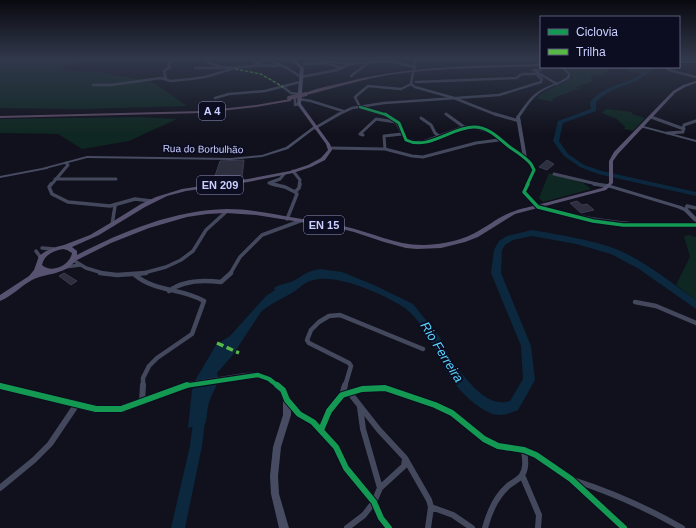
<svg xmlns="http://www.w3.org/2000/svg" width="696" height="528" font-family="Helvetica,sans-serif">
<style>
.green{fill:#0f2722}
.water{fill:#0b283e}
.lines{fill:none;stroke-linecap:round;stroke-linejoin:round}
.river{fill:#0b283e;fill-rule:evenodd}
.building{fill:#2d2e3e;stroke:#3a3b50}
.street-far4{stroke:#44485d;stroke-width:2.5}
.street-far3{stroke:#44485d;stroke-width:3}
.street-far2{stroke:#44485d;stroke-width:3.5}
.street-far1{stroke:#44485d;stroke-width:4.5}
.street{stroke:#44485d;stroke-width:6}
.secondary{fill:#474c63;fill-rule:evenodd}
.primary{fill:#575270;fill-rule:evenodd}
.highway{fill:#5b4a63;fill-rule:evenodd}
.highway-bridge{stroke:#5b4a63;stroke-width:4}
.quiet-far1{stroke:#58b947;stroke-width:1.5;stroke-dasharray:3.5 1.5;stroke-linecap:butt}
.quiet{stroke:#58b947;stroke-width:3.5;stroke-dasharray:7 3.5;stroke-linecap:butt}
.cycleway-far4-casing{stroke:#0c0d20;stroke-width:4}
.cycleway-far3-casing{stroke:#0c0d20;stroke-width:5}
.cycleway-far2-casing{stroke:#0c0d20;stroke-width:6}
.cycleway-far1-casing{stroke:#0c0d20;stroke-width:7}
.cycleway-casing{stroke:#0c0d20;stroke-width:8}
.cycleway-far4{stroke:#139951;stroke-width:2.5}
.cycleway-far3{stroke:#139951;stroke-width:3}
.cycleway-far2{stroke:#139951;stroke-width:3.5}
.cycleway-far1{stroke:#139951;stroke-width:4.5}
.cycleway{stroke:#139951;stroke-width:6}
.labels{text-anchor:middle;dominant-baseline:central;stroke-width:4;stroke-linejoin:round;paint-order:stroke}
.far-street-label{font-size:10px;fill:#cacfff;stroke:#0c0d20}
.shield{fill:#0c0d20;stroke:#9195bc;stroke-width:1}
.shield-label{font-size:11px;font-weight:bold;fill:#cacfff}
.water-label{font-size:13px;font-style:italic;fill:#58d5ff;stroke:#0c0d20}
</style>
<rect width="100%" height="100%" fill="#10111c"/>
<path class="green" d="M0,59H89L57,70L104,73L152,82L187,106L80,109L0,108Z
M564,67H646L642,74L619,68H611L608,72H602L606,74L604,76L595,74L590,77L593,81L573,88L582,89L574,90L552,99L553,102L536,98L544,92L572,78L571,74Z
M606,109L632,112V114L645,118L633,131L624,129L625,127L617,119L602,113Z
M140,117L177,119L129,141L82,149L58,134L0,133V119Z
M549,173L583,183L591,189L543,202L539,198Z
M689,235L696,237V300L676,285L690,257L684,236Z"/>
<path class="water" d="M320,269L342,272L374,285L413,304L439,336L459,375L452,377L420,324C416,318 411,313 405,308C386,295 342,276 319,279C304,281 303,286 292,293C281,299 270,304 261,312L232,356L217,373C221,382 212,392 210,400C207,407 207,416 206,423L188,428L192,390L196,379L216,345L230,336L266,296L275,290L274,288C280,284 286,284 293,281C305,275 304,272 320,269Z"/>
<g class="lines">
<path class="river" d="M649,67H653C638,87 614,83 596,102V111L563,123L559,141L568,154L584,165L602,171L696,192V196L598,174L580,167L564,156L553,141L558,121L591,109L590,102C608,81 634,86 649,67Z
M532,230C560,235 589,239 616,249C645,261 670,282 696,300V309L639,269L611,254L576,244L532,236L513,240L505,245L502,250L501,273L531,346L535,380L518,410C513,412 506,415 500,415C480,415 452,384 444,367L446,363L450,362C456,364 459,371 463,375C475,389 490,407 510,401L523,379L521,346L491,273L494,250L499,241L507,236Z
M200,408L204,410L206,414L202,446L185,528H171L190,446L194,414L196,410Z"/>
</g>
<path class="building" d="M244,160L242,178L227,179L228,175L215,176L220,161Z
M547,160L554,164L547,170L539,167Z
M577,201L582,205L587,204L594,210L581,213L570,203Z
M64,273L77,281L71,285L59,276Z"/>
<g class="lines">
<path class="street-far4" d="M202,59C225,71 229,68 253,66C261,65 270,66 278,66
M252,59L258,63
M267,59L287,68L301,77L337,70L351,64L358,63L389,61L415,67
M309,59L350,64
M304,64L327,63L341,68
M253,66L267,59
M665,67L669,70L696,77
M195,68H221
M414,69L415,62L425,59
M540,70H533L557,84
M351,76L368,63
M166,79L164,71L170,67L168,64L172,60L181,59
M416,82L516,78L522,74H537
M411,84L415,87L454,98L497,115
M411,84L413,73
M93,85H111L161,78L170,81L191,79L205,77L232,69
M283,87L291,93L299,94
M295,95V105L299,104
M215,98L229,94L265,91L300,82
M299,99L311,101L343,111
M360,107L355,97L368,86L401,89L411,84
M362,108L385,115
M337,115L352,108L384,103L499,95L541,82L542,79L538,76L539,75"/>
<path class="street-far3" d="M383,114C404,123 396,129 408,141L423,142L464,127H474L491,132L525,158
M446,114L464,127
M495,114L519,121
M651,117L684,129
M421,118L431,125L435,133L439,136
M315,128L339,114
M667,133L683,132L684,125L696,121
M363,135L360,134L376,119L396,122
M330,148L385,149L412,156L423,157L476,143L499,140
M385,149L384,136L402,134
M293,171L300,180L299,185
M554,174L601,185
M55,179H116
M51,185L68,165L66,163
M276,185L269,183L280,179L284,174"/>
<path class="street-far2" d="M51,184L49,187L52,194L68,202L110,206L135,199L151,201
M272,184L285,187L295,192
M594,184L609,186
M538,207C590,221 642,228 696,225
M686,210L687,206L696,208
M287,219L297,194L295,192L299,188L300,184
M112,225L115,206
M42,248L54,249
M36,251L41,258
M73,260L86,268L106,274
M65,267L80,265
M140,274L166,267L181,260L193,251L206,230L227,211
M230,274L240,257L262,235L300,221"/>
<path class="street-far1" d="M100,273L117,275L146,273
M135,275C155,292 182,288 204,301L192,334L157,358L149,366L143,378V386
M169,291C183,280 205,280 221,282L231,273
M635,302L656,306L696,323
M345,386L351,366L349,363L309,343L307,340L311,330L319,322L329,316L340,315L423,349"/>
<path class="street" d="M349,392L379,430L405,458L429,500L431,507L428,528
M342,395L345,385
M288,400L299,414L313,422L336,447L346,468L374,502L381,518L389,528
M142,402L143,385
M360,407L363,429L380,488
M321,430L329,411L342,395L362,389L385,388L435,405L452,413L484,439L498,446L524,450L536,455L571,479L624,528
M522,475L539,515L538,528
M573,480C611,492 647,508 682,528
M0,488L34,460L50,444L77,404
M431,507L453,515L472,528
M347,528L364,515L374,502L380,488L404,466L405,459
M485,528C489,513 496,497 507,487C512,482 519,480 522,475C527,468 525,458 524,450"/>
<path class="secondary" d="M560,67H563L570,73V78C561,84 550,86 541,92C532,98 526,108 520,117L527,158L536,169L526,192L540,206V208H536L522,192L532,169L523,158L516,117C523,108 529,97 539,91C548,85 559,83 567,77L568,74Z
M640,125L696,140V142L640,127Z
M314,126L317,127L288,149L262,157L231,160L87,158L49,168L47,169L0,178V176L42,168L87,156L231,158L262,155L286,147Z
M607,185H611L681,206L688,209L696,217V222L694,221L684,211L677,208L607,187Z
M258,372L271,377L286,388L291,400V415L281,447L278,476L279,494L289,528H279L271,494L270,476L273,447L283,415V400L280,392L267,381L258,378L244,379L187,388L121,413H96L0,389V383L96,405H121L187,382L244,373Z"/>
<path class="primary" d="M289,59C295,59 300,64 304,68L301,104L330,144L332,150L325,160L311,167L293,173L248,182L186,191L167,196L145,207L99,235L72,247L77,251V255C123,231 175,210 227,209C250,209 273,214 296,218C312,221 328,223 343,226C371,232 397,246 425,245C444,244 464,240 480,230C491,224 500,216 512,212C521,208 531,207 541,204C561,199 582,193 602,188L609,183V161L614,152L673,91L683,85L696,81V83L685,87L675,93L618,154L613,161V183L606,190L515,214L478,237L465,242L441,248L417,249L406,248L384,242L354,232L338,228L256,215L226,213L207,214L187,217L149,228L111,243L75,261C65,275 46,273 32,280C21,286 12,296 0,301V295L29,276L34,270L39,256L46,251L56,247L64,245L90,235L112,222L141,204L156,197L182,189L248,179L290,171L308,165L321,158L328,150L326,144L297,104L300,68ZM63,249L67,250L72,253C70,265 52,274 42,265C44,255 53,251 63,249Z"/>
<path class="highway" d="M679,61H696V63H679Z
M541,64V66C492,68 443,67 395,74C365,78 336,88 306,95L304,94C314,88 330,86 342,83C407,66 474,66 541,64Z
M290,99H291V101L256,107L202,113L0,118V116L202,111L256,105Z"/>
<path class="highway-bridge" d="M289,98L306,94"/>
<path class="quiet-far1" d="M235,69L261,74L283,87"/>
<path class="quiet" d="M217,343L239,353"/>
<defs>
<path id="cycleway-far4" d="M360,107L387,115"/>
<path id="cycleway-far3" d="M385,114L399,123L406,140C428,151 451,127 474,127C490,127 500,140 511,148C518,153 525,157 531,164L534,170L527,185"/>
<path id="cycleway-far2" d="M528,184L524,192L538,207L593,221L623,225H696"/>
<path id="cycleway-far1" d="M184,386L258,375L269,379L278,386"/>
<path id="cycleway" d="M277,385L283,390L287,400L299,414L313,422L336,447L346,468L374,502L381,518L389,528
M0,386L96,409H121L187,385
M321,430L329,411L342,395L362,389L385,388L435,405L452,413L484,439L498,446L524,450L536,455L571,479L624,528"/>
</defs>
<use href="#cycleway-far4" class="cycleway-far4-casing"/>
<use href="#cycleway-far3" class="cycleway-far3-casing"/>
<use href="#cycleway-far2" class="cycleway-far2-casing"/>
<use href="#cycleway-far1" class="cycleway-far1-casing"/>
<use href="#cycleway" class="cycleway-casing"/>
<use href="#cycleway-far4" class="cycleway-far4"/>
<use href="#cycleway-far3" class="cycleway-far3"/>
<use href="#cycleway-far2" class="cycleway-far2"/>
<use href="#cycleway-far1" class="cycleway-far1"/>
<use href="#cycleway" class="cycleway"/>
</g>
<linearGradient id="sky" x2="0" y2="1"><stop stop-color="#09090f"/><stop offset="0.44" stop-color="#31384b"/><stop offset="1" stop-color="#31384b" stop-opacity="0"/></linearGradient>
<rect width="696" height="133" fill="url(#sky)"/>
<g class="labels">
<g class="far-street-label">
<text transform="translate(203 149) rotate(1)">Rua do Borbulhão</text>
</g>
<g class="shield">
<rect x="199" y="102" width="26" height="18" rx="3"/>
<rect x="197" y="176" width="46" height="18" rx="3"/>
<rect x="304" y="216" width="40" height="18" rx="3"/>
</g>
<g class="shield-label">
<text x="212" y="111">A 4</text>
<text x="220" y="185">EN 209</text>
<text x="324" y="225">EN 15</text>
</g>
<g class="water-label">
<text transform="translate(442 352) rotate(58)">Rio Ferreira</text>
</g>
</g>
<rect x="540" y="16" width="140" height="52" fill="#0c0d20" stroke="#585b79"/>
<rect x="548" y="29" width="20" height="6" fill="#139951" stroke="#585b79"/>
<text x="576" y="36" font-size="12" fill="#cacfff">Ciclovia</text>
<rect x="548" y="49" width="20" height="6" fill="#58b947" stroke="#585b79"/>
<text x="576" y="56" font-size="12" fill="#cacfff">Trilha</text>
</svg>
